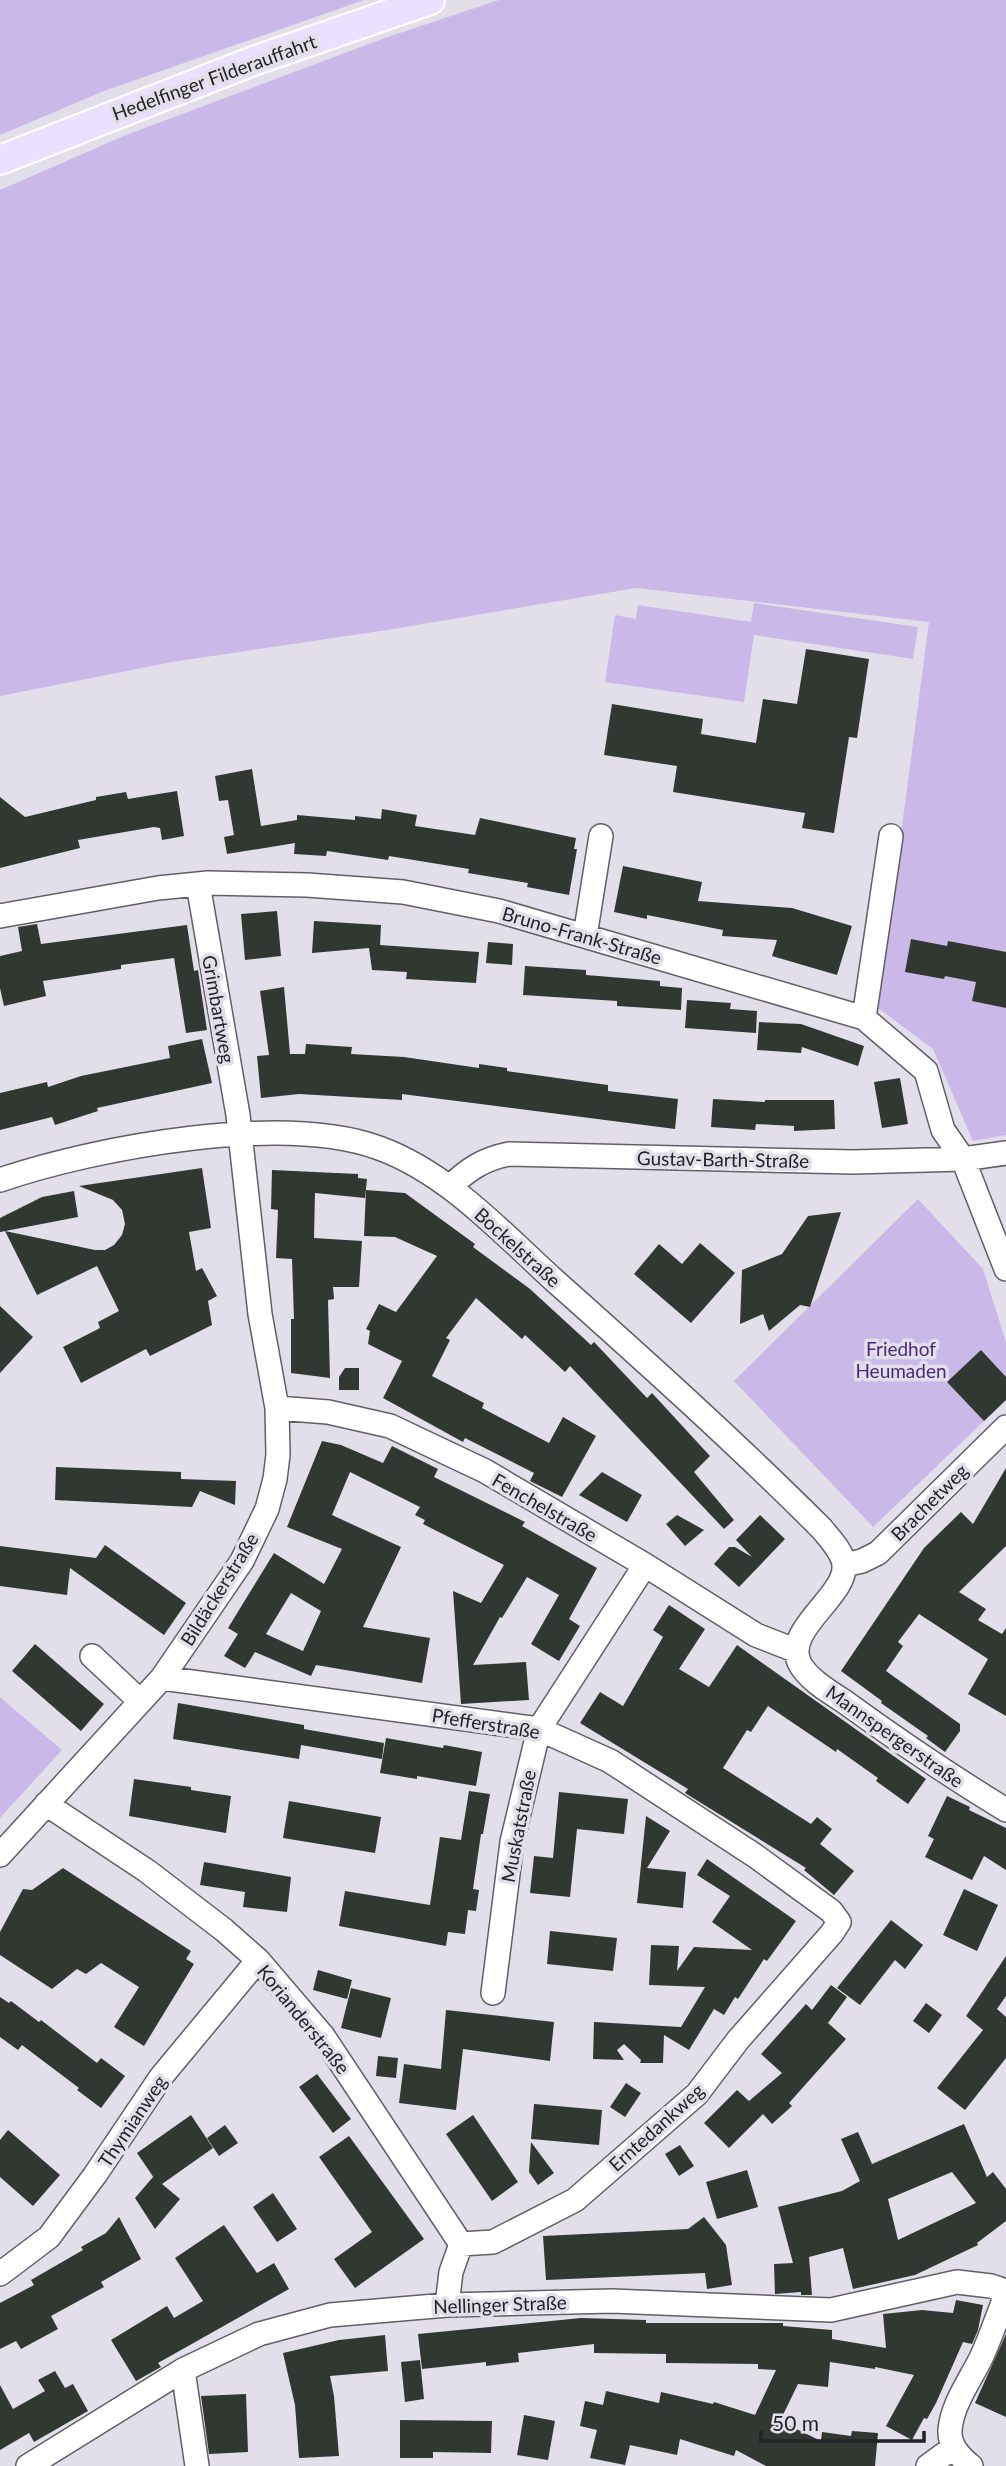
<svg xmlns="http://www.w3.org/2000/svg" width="1006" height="2466" font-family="Lato,sans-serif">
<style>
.green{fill:#cab8e9}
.building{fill:#313831;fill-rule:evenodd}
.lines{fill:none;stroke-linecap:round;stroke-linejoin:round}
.minor-casing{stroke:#615e67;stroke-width:26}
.major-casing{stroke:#fff;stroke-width:32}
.minor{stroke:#fff;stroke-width:23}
.major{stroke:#ebe0fd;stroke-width:28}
.labels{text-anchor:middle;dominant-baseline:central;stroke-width:7;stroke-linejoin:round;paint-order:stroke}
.street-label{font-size:19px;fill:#232226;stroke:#e3dfea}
.park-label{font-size:19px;fill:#4e2878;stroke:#e3dfea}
</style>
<rect width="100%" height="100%" fill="#e3dfea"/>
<path class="green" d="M0,0H364L104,91L0,135Z
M499,0H1006V1135L973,1141L933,1049L878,1008L929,622L636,588L387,630L172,662L0,696V190L126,135L382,39Z
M754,603L918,627L913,659L754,635L744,702L605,682L615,615L636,619L638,605L751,622Z
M918,1199L983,1269L1006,1342V1400L873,1527L734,1381Z
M0,1697L62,1750L0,1818Z"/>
<path class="building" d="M806,649L869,659L857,738L849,737L834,833L802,828L805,813L673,792L677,766L604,755L612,704L703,719L701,734L756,743L763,699L797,704Z
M252,769L261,826L297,820V815L355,820V816L381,819L382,809L417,815L415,826L475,835L480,818L576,838L574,849H577L569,895L527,887L528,883L468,873L469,869L389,856L388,860L327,851L326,856L294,854L295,843L227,854L224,837L234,835L228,800L219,801L215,776Z
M177,791L184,836L162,840L160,828L154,827L78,840L80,848L0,868V797L25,817L96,800V797L126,792L128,799Z
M623,866L702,882L698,901L792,908L852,926L837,975L772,956L777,940L722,936L723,930L647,915V919L614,912Z
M277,911L281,956L245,960L241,914Z
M314,921L381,925L380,945L479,952L476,983L406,979L407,972L372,970L369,948L312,953Z
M37,924L41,944L187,925L194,971L198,970L207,1030L186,1033L174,958L121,965V969L43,981L46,996L4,1006L0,988V956L22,951L18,927Z
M911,939L947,946L948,941L1006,952V1008L972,1001L976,982L945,976L944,979L905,972Z
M488,942L513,944L512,965L486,963Z
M525,966L586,970V975L660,981V986L682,988L681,1010L617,1006V1001L523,995Z
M284,987L290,1054H305L306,1044L352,1047L351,1054L404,1057L479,1068V1064L507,1068V1071L608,1085V1091L678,1099L675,1129L402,1094V1100L299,1094L261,1098L257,1056L269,1055L260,991Z
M687,1000L731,1003L730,1009L757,1011L756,1033L685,1028Z
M759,1022L801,1024L864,1046L858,1066L802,1047L801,1053L757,1050Z
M202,1039L212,1083L97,1108L98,1111L55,1125L52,1117L0,1130V1093L47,1082L48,1087L81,1076L170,1058L168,1046Z
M900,1078L908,1124L882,1128L874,1082Z
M713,1099L765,1102V1100H834L835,1129L794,1131V1126L756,1124L755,1130L711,1127Z
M202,1168L211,1228L189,1232L196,1271L202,1268L217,1296L208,1301L212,1325L150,1356L146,1349L81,1383L63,1347L100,1328L98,1322L119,1311L97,1266L37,1295L5,1231L95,1250H105L114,1245L122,1235L125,1224L122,1210L113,1200L79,1186Z
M272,1170L358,1174V1178L367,1179L365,1198L315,1193L314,1238L362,1241L359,1287H333L334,1299L328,1300L330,1378L291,1373V1319H294L292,1259L276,1258L278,1210L271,1209Z
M366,1190L405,1193L475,1244L473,1247L530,1289L591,1345L594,1342L647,1398L652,1393L710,1456L694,1472L734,1520L724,1529L570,1366L565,1372L525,1335L522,1339L476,1298L446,1338L450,1340L432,1376L484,1403L482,1408L549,1443L563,1417L596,1436L562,1497L530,1481L534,1473L465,1438L463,1442L383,1398L402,1361L368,1344L370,1331L366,1329L379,1304L396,1312L437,1256L395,1237L364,1236Z
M74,1191L78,1217L0,1232V1218L42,1197Z
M841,1212L810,1307L800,1305L769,1331L763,1314L740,1324L742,1270L782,1254L808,1216Z
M700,1243L735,1273L691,1323L634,1274L659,1244L682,1264Z
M0,1306L33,1337L0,1373Z
M981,1350L1006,1377V1400L984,1421L947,1382Z
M345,1368H359V1390H339V1377Z
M322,1441L341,1445L383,1463L392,1446L438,1469L434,1477L525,1522L522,1526L597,1568L569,1619L580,1626L559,1661L531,1644L559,1595L527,1577L502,1618L500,1617L473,1665L526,1662L529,1700L461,1704L453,1591L481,1603L504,1565L423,1524L425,1520L415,1515L420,1507L350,1472L332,1515L401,1547L363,1627L430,1638L422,1683L316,1665L311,1676L255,1652L245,1668L224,1656L238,1634L228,1628L274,1553L324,1584L342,1549L287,1527ZM291,1593L321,1611L303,1651L266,1634Z
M56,1467L181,1472V1479L236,1481L235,1505L200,1491L192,1507L55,1500Z
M1006,1468V1546L959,1592L986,1609L978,1620L1002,1634L1006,1628V1716L968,1694L988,1659L919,1614L898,1642L903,1646L886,1671L960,1724V1731L945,1752L926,1738L928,1736L881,1703L882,1701L841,1671L924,1548L961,1512L973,1524Z
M602,1472L642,1495L627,1522L579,1495Z
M677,1515L704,1530L685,1546L666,1524Z
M760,1515L785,1539L739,1587L714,1564L729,1547H735L752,1557L736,1540Z
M105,1545L186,1603L164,1635L70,1568L67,1595L0,1586V1546L96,1558Z
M669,1605L705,1629L679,1669L709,1687L737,1645L926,1779L908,1804L876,1781L878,1778L837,1749L836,1752L768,1706L751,1732L747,1730L723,1768L811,1824L817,1817L832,1829L820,1844L854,1871L834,1895L804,1870L806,1868L685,1793L688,1789L580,1723L600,1692L623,1706L663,1637L653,1630Z
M35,1644L104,1704L81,1731L12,1671Z
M178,1703L304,1725V1729L384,1743L382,1759L301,1745L299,1759L173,1739Z
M386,1738L443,1748L444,1745L482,1752L476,1786L417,1776V1779L380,1773Z
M134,1779L191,1787V1790L231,1796L226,1833L129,1816Z
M469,1791L490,1794L483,1834H481L473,1889L479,1890L476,1911L468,1910L465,1934L448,1932L446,1946L339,1926L345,1891L430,1905L440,1837L461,1840Z
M559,1792L628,1799L624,1834L577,1829L570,1897L530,1893L534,1856L553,1858Z
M947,1796L970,1807L969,1810L1006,1828V1870L984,1856L972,1880L925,1857L934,1839L928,1836Z
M289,1801L381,1817L375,1853L283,1838Z
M646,1816L670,1831L647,1868L686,1872L683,1908L637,1903Z
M707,1859L796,1921L767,1961L764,1959L738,1999L735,1997L724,2015L714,2009L689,2050L664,2035L663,2063H640L641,2060L624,2044L617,2050L624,2060L593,2059L594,2022L681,2027L705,1987L649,1985L651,1945L679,1946L677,1971L694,1947L752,1950L712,1922L730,1896L697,1875Z
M204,1862L291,1877L287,1912L243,1907L245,1892L200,1885Z
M63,1868L191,1951L186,1959L194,1964L144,2046L114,2027L139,1987L101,1963L86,1974L77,1969L52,1989L0,1955V1932L23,1889L32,1890Z
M964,1889L998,1905L977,1951L943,1935Z
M891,1920L923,1945L905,1969L895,1960L860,2005L837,1988Z
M550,1931L617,1938L613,1971L547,1964Z
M1006,1956V1996L997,2009L1006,2017V2058L965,2110L937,2088L983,2030L966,2016Z
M318,1970L352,1980L347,1999L313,1990Z
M831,1985L847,1997L828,2023L846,2039L789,2103L792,2106L772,2124L763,2114L729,2148L704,2123L737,2090L749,2101L782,2073L761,2054L806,2004L812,2010Z
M351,1988L391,1998L381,2038L341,2028Z
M0,1997L9,2003L11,2001L39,2022L41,2020L97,2063L101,2058L125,2076L101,2108L77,2090L79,2088L22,2045L18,2050L0,2037Z
M926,2003L942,2015L929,2033L913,2021Z
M446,2010L554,2022L550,2061L463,2049L456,2110L399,2103L404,2064L441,2069Z
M378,2056L398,2058L396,2078L376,2076Z
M317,2074L351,2119L333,2133L299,2087Z
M626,2083L641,2093L625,2117L610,2107Z
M534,2104L602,2110L599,2145L531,2139Z
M191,2115L213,2148L162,2184L180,2199L155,2229L135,2198L153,2177L154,2178L137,2153Z
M473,2115L518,2182L492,2201L446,2134Z
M964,2124L987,2177L993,2172L1006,2189V2221L977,2243L978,2245L915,2275L853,2289L843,2248L809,2257L812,2295H801V2292L775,2294L774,2264L793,2263L778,2207L842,2191L860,2181L841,2139L858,2132L872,2164ZM952,2172L976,2203L898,2240L888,2199Z
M225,2125L238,2143L219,2156L207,2138Z
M8,2130L60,2175L33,2206L0,2177V2140Z
M349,2136L424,2239L355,2288L334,2259L372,2232L319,2157Z
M531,2142L554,2173L538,2185L529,2172Z
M680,2145L694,2166L679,2176L665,2154Z
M747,2170L758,2207L717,2219L706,2182Z
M273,2193L297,2229L277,2242L253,2207Z
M119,2217L141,2259L101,2282L104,2287L51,2316L58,2329L21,2349L16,2341L0,2349V2303L34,2285L31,2280L83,2250L81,2247L106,2233Z
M704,2217L726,2245L732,2285L707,2289L705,2273L546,2280L543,2236L688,2229Z
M224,2225L257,2273L274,2263L289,2289L158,2363L161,2367L136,2381L111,2340L167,2306L174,2318L203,2301L175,2258Z
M956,2300L983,2305L978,2330L972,2344L963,2342L936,2403L927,2419L924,2418L912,2440L886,2426L914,2375L875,2367V2369L830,2362L828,2387L798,2384L780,2421L821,2441L822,2432L851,2436L852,2431L878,2433L875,2466H766L736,2450L734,2456L680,2439L677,2455L630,2445L625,2465L590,2458L597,2430L580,2426L585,2401L603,2405L606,2391L659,2403L661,2392L713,2404L714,2402L755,2415L776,2370L758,2369V2364L666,2363V2354L594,2353V2344L518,2353L519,2362L486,2366V2362L422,2369L418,2334L581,2318L646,2320V2323H783V2326L832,2330V2339L886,2348L883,2314L922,2310L953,2313Z
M1006,2334V2417L975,2403Z
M385,2335L388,2371L330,2376L334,2396L339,2456L299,2458L295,2405L283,2353L339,2340Z
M420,2360L424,2399L405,2402L401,2362Z
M55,2371L65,2388L73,2384L88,2411L34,2442L29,2433L0,2450V2385L13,2409L45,2391L38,2380Z
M246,2394L248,2452L209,2454L201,2396Z
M524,2415L555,2421L548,2460L517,2455Z
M400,2420L492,2421L491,2453L433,2452V2458H400Z"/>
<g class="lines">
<defs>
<path id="minor" d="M0,916L158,888L208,883L307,885L403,892L499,911L864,1018L926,1071L943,1130L963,1159L1006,1269
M585,936L601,836
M864,1018L891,836
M0,1180C96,1147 283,1113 379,1148C448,1173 502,1233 555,1281C646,1362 736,1443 822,1529C830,1539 843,1552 844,1565C847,1596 782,1630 800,1664C810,1682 834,1694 849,1705C900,1742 952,1777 1006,1810
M450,1187C468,1169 484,1159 509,1154L853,1162L963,1159L1006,1153
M277,1408L328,1412L390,1426L485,1471L645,1565L756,1635L797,1651
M844,1565L862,1561L878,1553L1006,1427
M92,1656L140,1701
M162,1678L539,1729L610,1761L754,1855L831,1911L839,1922L832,1933L738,2040L697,2094L575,2200L493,2242L461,2244
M46,1804L147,1871L224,1930L258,1960L323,2036L461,2244L451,2272L447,2305
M0,1855L162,1678L242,1561L267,1509L275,1479L278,1455L277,1408L260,1314L238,1115L198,884
M493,1993L512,1842L539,1729L645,1565
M0,2274L49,2237L95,2175L161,2077L258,1960
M183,2370L197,2466
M28,2466L183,2370L259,2334L330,2315L447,2305L612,2301L831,2310L957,2282L991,2286L1006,2291
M928,2466L954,2447
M971,2466C960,2457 949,2446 950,2430C952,2404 971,2379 982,2356C991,2336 998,2315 1006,2295"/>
<path id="major" d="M0,160L256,60L430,0"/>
</defs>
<use href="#minor" class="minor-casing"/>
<use href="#major" class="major-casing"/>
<use href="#minor" class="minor"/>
<use href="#major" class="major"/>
</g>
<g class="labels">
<g class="street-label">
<text transform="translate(214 77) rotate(-20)">Hedelfinger Filderauffahrt</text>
<text transform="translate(582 935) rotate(16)">Bruno-Frank-Straße</text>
<text transform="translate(219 1009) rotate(80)">Grimbartweg</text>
<text transform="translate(723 1159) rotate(1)">Gustav-Barth-Straße</text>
<text transform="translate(518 1247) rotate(42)">Bockelstraße</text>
<text transform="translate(929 1502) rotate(-45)">Brachetweg</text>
<text transform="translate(545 1507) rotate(30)">Fenchelstraße</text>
<text transform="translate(219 1589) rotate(-58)">Bildäckerstraße</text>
<text transform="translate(486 1723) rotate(9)">Pfefferstraße</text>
<text transform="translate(895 1736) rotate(35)">Mannspergerstraße</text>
<text transform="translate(518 1826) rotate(-79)">Muskatstraße</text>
<text transform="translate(304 2019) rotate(51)">Korianderstraße</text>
<text transform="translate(132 2121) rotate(-56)">Thymianweg</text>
<text transform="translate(656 2127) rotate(-42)">Erntedankweg</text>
<text transform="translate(500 2304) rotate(-2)">Nellinger Straße</text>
</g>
<g class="park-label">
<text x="901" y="1348">Friedhof<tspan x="901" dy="22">Heumaden</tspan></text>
</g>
</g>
<path d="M761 2431v10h163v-10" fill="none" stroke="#232226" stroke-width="3.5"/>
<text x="772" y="2431" font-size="21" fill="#232226" stroke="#e3dfea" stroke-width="5" paint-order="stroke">50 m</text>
</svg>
